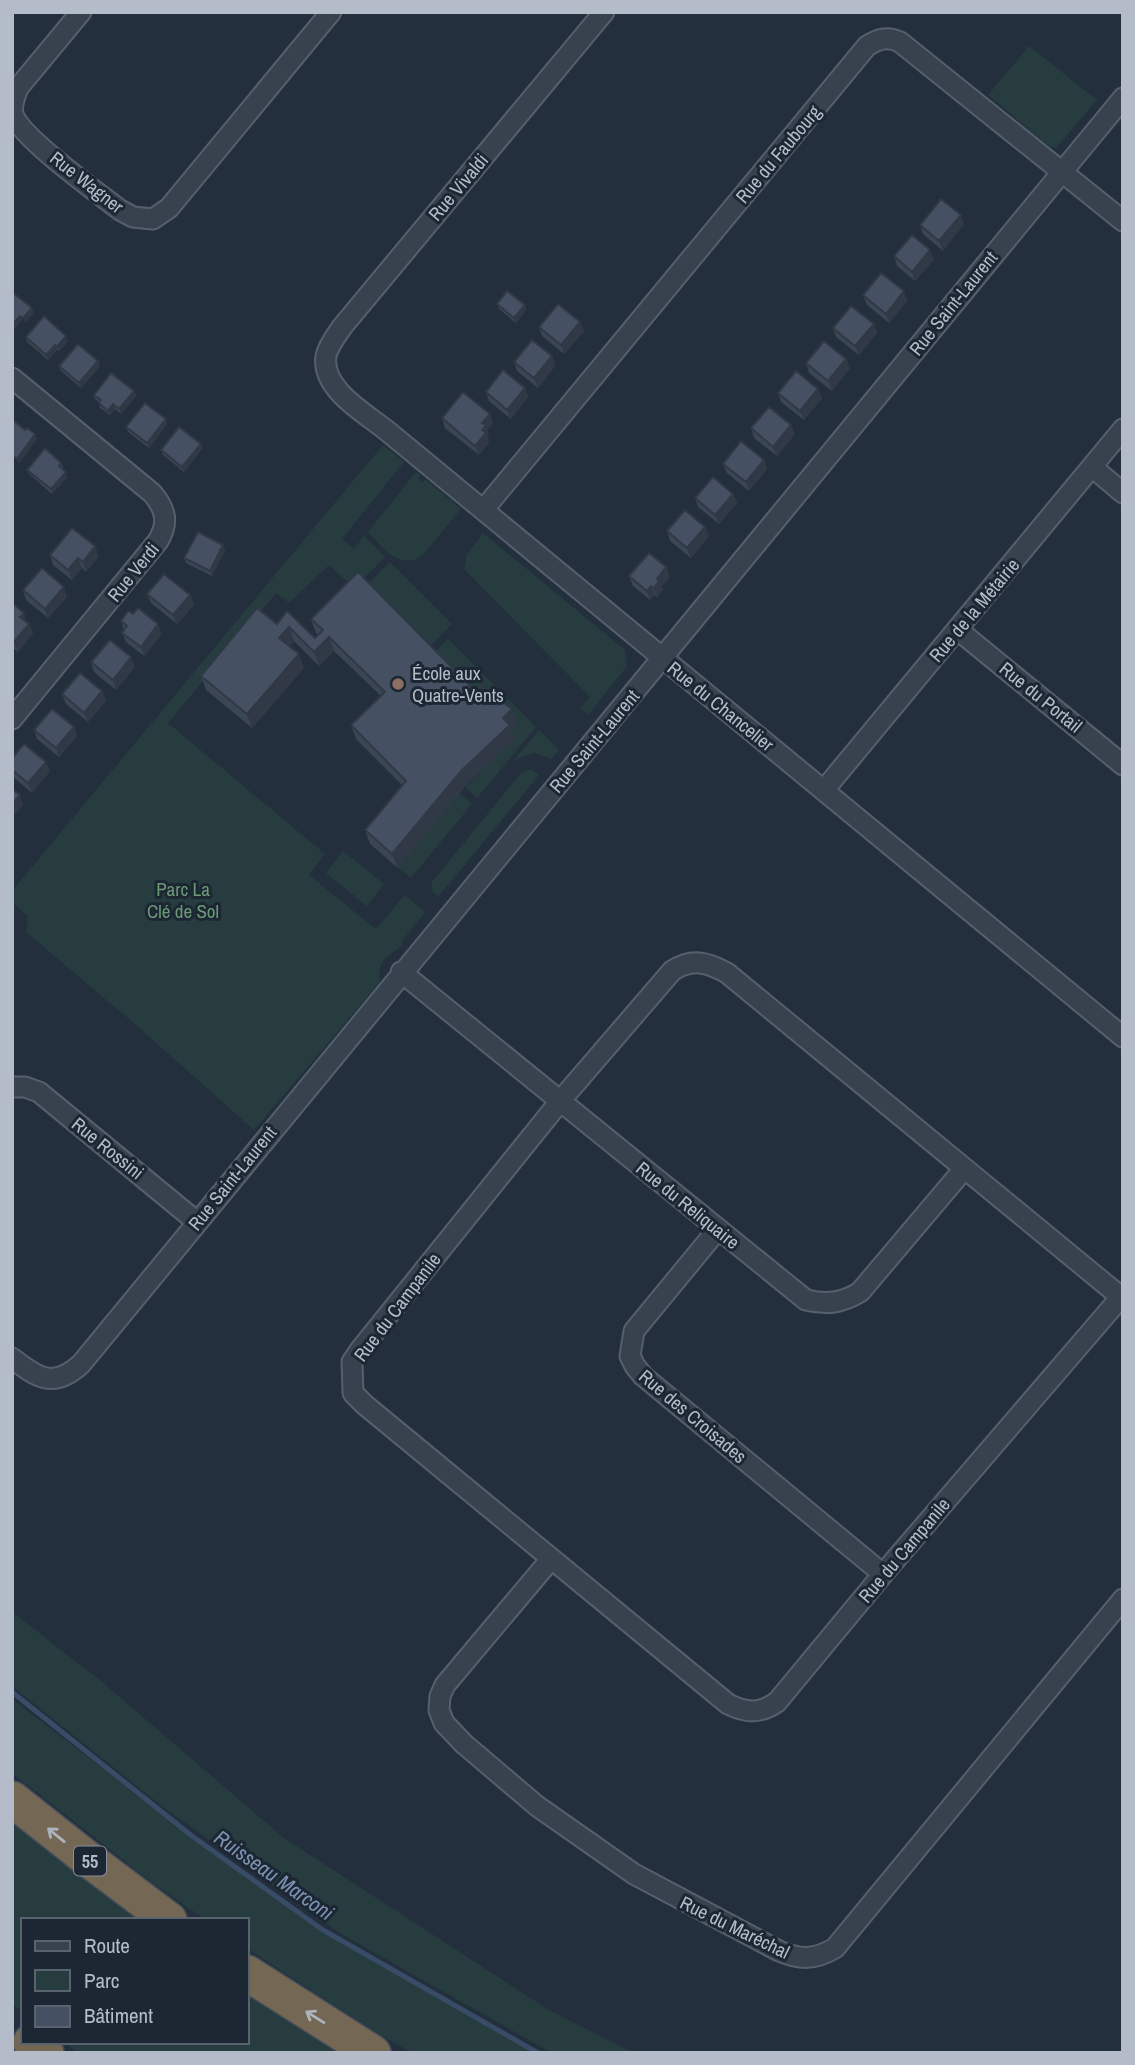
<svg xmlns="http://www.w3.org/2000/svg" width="1135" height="2065" font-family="'Archivo Narrow',sans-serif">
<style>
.green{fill:#263c3f}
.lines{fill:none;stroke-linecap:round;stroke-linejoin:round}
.stream{stroke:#394c67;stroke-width:5}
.street-casing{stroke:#565f6c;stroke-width:23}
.highway-casing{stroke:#434c59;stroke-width:38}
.street{stroke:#38414e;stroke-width:19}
.highway{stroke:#746855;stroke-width:35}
.wall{fill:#3b4654}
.shaded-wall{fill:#303945}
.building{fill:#455162;stroke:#303945;stroke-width:2}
.oneway{stroke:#aeb4bd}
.education-dot{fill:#8d6e63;stroke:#1d2633;stroke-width:2.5}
.labels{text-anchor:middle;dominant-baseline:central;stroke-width:6;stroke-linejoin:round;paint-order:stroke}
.shield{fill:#1d2633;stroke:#878f9c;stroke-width:2}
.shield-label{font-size:18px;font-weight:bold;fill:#b4bcc9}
.street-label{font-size:19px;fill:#b4bcc9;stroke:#1d2633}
.poi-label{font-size:19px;fill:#b4bcc9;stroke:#1d2633;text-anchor:start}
.park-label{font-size:19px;fill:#6b9a76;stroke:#1d2633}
.water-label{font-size:21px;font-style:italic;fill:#7c92b1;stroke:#1d2633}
</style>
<rect width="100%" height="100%" fill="#242f3e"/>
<path class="green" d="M1029,46L1097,100L1056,148L1049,146L988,95Z
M383,445L404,462L342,539L354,549L364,536L385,557L354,588L329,565L289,603L276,593L168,723L325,854L309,875L376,929L405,895L425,912L402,941V946C387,956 376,962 380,982L254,1130L136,1025L26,932L28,916L12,902V891Z
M416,472L420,475L418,478L423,482L425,479L461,509L423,555C400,572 382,547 368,532Z
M483,533L625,650L627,666L588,715L580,708L590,697L464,569L467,554Z
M390,562L452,624L426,650L364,588Z
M448,639L496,687L480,705L431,656Z
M508,699L536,727L477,798L465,787L515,739L499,709Z
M539,730L559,750L552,759L534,753L514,760Z
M526,770H532L539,775L438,897L432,891V882L521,773Z
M459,793L472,804L411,878L398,868Z
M343,851L384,884L367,906L326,873Z
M12,1612L101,1681L284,1838L549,2010L634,2053H552L340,1933L163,1807L12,1686Z
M12,1699L189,1834L330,1935L535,2053H412L374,2031L260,1957L247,1948V1920H206L154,1884L12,1773Z
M12,1820L67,1865L139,1920H23V2012L12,2004Z
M247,1994L338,2053H78L64,2042H247Z"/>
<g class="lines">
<path class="stream" d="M12,1692L192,1836L323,1930L538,2053"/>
<defs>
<path id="street" d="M81,12L18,88C15,96 11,105 13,114C20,137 98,193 120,210L133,217L153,219L169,208L331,12
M604,12L342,327C336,336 328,346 326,356C321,389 365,413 386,430L1123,1037
M12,378L152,493C166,509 169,523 158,541L12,719
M1092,467L1123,493
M484,509L867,46C878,39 887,36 900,42L1123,221
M958,630L1123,765
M824,790L1123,429
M401,972L806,1300C827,1305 842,1303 860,1292L964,1169
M12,1087H25L39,1092L197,1222
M718,1229L634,1331L630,1356L635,1366L643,1376L883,1574
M1121,1297L883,1574L777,1702C760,1714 746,1713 728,1704L365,1405L353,1393L352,1362L360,1350L561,1100L672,971C692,958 707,962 727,973L1121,1297L1123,1299
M12,1358C37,1378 54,1389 81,1364L1123,98
M551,1559L445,1685L440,1696L439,1710L444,1723L464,1744L537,1806L634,1874L779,1951C800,1960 815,1960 835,1948L1123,1599"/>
<path id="highway" d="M12,1799L84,1856L169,1920
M247,1973L373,2053
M31,2042L46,2053"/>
</defs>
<use href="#street" class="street-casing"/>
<use href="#highway" class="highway-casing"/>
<use href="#street" class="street"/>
<use href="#highway" class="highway"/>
</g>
<path class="wall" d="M964,224L943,251L923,234L920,225Z
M894,256L934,260L915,281L897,266Z
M863,295L907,301L889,323L867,305Z
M497,304L525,305L526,310L516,323L499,309Z
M580,322L584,331L564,354L542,336L539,327Z
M874,324L877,333L859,355L836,337L833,328Z
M26,337L68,341L59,351L57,350L48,360L27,342Z
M552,356L555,366L538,388L517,371L514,362Z
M846,359L850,368L832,391L809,373L806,363Z
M98,361L100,366L81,388L61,371L59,366Z
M525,388L528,397L511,419L489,401L486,392Z
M818,389L822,398L804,420L781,402L778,393Z
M134,391L136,396L121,414L115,409L110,415L100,408L99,402L95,399L94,395Z
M442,418L493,423L487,430L489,435L487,437L489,443L479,455L445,428Z
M166,419L167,424L149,448L128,432L126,427Z
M791,425L795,434L777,456L754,438L751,428Z
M203,448L184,472L163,455L161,450Z
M764,460L767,469L749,491L727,473L723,464Z
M61,463L63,467L62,469L67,477L52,494L29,474L27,470Z
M733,494L737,503L719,524L698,507L695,498Z
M705,527L709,536L691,558L670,541L667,531Z
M223,545L225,550L212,576L186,563L184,558Z
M50,555L99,556L86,572L82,568L72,580L53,565Z
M666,567L670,577L661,587L663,590L657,597L655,595L650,600L633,586L629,576Z
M23,590L67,597L48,618L26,600Z
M147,594L190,595L194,605L177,624L151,603Z
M12,603L29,624L33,633L18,652L12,647Z
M287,611L315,638L318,635L316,633L311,619L481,697L517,723L511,729L515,739L467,784L398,868L370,844L365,830L402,785L356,739L351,725L381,696L334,651L319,666L294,641L289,646L304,668L252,728L206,690L201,676L277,624Z
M121,621L162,634L144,656L126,642L122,633L124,630Z
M91,662L135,667L116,690L94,672Z
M102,691L106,701L88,722L66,704L62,694Z
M74,727L77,736L59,757L37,739L34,730Z
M12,758L50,771L32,793L12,776Z"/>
<path class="shaded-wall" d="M961,215L964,224L943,251L939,241Z
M930,250L934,260L915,281L912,272Z
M904,291L907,301L889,323L886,314Z
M525,305L526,310L516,323L514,318Z
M32,308L34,313L25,323L23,318Z
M20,316L22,320L13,331L12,325Z
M580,322L584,331L564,354L561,345Z
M874,324L877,333L859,355L855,346Z
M66,336L68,341L59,351L57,347Z
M55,345L57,350L48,360L46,355Z
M552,356L555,366L538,388L534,378Z
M846,359L850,368L832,391L828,381Z
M98,361L100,366L81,388L79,383Z
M525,388L528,397L511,419L507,410Z
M818,389L822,398L804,420L800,411Z
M134,391L136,396L121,414L119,409Z
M113,404L115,409L110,415L108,411Z
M490,414L493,423L487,430L489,435L487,437L489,443L479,455L475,446L482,430V423Z
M166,419L167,424L149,448L147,443Z
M791,425L795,434L777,456L773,447Z
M35,434L37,439L19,464L17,459Z
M201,444L203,448L184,472L182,467Z
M764,460L767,469L749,491L746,482Z
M66,472L67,477L52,494L51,489Z
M733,494L737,503L719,524L715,515Z
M705,527L709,536L691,558L687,548Z
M223,545L225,550L212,576L210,571Z
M95,546L99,556L86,572L83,562Z
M78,558L82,568L72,580L68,570Z
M666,567L670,577L661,587L663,590L657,597L654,588L657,579Z
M651,586L655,595L650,600L647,591Z
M64,587L67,597L48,618L45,609Z
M190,595L194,605L177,624L173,615Z
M24,613L27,622L20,617Z
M29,624L33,633L18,652L14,642Z
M158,624L162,634L144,656L141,647Z
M289,627L294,641L285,652L279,638Z
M329,637L334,651L319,666L314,652Z
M299,654L304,668L252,728L247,714Z
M131,657L135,667L116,690L113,680Z
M102,691L106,701L88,722L84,713Z
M512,709L517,723L511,729L515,739L467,784L398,868L392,854Z
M74,727L77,736L59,757L56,748Z
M46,762L50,771L32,793L28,783Z
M20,795L23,805L12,818V804Z"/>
<path class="building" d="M941,199L961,215L939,241L920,225Z
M912,235L930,250L912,272L894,256Z
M881,273L904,291L886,314L863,295Z
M507,291L525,305L514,318L497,304Z
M12,292L32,308L23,318L20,316L12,325Z
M558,304L580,322L561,345L539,327Z
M851,306L874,324L855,346L833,328Z
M44,316L66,336L57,347L55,345L46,355L26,337Z
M532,340L552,356L534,378L514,362Z
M824,341L846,359L828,381L806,363Z
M78,344L98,361L79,383L59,366Z
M503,370L525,388L507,410L486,392Z
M796,371L818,389L800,411L778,393Z
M111,373L134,391L119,409L113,404L108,411L99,403L101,400L94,395Z
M463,392L490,414L482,423L486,425L482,430L486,433L475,446L442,418Z
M145,403L166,419L147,443L126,427Z
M769,407L791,425L773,447L751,428Z
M14,421L25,430L27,428L35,434L17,459L12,455V423Z
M179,427L201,444L182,467L161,450Z
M741,441L764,460L746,482L723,464Z
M45,448L61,463L59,466L66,472L51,489L27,470Z
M713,477L733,494L715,515L695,498Z
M685,510L705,527L687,548L667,531Z
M72,528L95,546L83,562L78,558L68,570L50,555Z
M198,532L223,545L210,571L184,558Z
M649,553L666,567L657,579L659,581L654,588L651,586L647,591L629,576Z
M42,568L64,587L45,609L23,590Z
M358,572L481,697L487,689L512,709L503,718L510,725L462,770L392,854L365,830L406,781L351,725L385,692L329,637L314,652L289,627L279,638L299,654L247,714L201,676L257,608L277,624L287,611L315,638L323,630L311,619Z
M164,574L190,595L173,615L147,594Z
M12,603L24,613L20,617L29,624L14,642L12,641Z
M138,608L158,624L141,647L122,633L127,626L121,621L128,611L133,614Z
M110,640L131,657L113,680L91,662Z
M80,673L102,691L84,713L62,694Z
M52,709L74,727L56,748L34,730Z
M24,744L46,762L28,783L12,770V758Z
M12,789L20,795L12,804Z"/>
<defs><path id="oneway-shaft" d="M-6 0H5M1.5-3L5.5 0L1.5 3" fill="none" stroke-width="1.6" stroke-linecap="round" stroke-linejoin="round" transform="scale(1.75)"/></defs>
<g class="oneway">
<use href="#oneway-shaft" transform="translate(56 1835) rotate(-141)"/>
<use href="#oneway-shaft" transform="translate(315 2017) rotate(-148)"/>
</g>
<circle class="education-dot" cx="398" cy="684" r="7"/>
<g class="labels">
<rect class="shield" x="74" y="1846.5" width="32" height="29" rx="5"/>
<g class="shield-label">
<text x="90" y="1861">55</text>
</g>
<g class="street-label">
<text transform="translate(778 154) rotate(-50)">Rue du Faubourg</text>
<text transform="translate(87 182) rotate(38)">Rue Wagner</text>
<text transform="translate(458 187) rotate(-50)">Rue Vivaldi</text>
<text transform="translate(953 303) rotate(-51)">Rue Saint-Laurent</text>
<text transform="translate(133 572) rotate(-51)">Rue Verdi</text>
<text transform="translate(974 610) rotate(-50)">Rue de la Métairie</text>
<text transform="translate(1041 697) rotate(39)">Rue du Portail</text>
<text transform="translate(721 706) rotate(39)">Rue du Chancelier</text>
<text transform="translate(594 741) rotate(-50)">Rue Saint-Laurent</text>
<text transform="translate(108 1148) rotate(39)">Rue Rossini</text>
<text transform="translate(232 1178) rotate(-51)">Rue Saint-Laurent</text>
<text transform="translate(688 1205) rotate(39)">Rue du Reliquaire</text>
<text transform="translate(397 1307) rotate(-53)">Rue du Campanile</text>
<text transform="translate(693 1416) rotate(40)">Rue des Croisades</text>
<text transform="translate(904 1550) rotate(-50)">Rue du Campanile</text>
<text transform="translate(735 1927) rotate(26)">Rue du Maréchal</text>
</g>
<g class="poi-label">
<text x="412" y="673">École aux<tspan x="412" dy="22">Quatre-Vents</tspan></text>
</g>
<g class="park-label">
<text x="183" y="889">Parc La<tspan x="183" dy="22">Clé de Sol</tspan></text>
</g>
<g class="water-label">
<text transform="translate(274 1875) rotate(35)">Ruisseau Marconi</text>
</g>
</g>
<rect width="1135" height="2065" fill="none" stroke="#b4bcc9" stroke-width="28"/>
<rect x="21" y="1918" width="228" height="126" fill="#1d2633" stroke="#59626f" stroke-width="2"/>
<rect x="35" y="1941" width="35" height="10" fill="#38414e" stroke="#59626f" stroke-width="2"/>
<text x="84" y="1953" font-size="21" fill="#b4bcc9">Route</text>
<rect x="35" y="1970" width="35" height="21" fill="#263c3f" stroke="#59626f" stroke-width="2"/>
<text x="84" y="1988" font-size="21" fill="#b4bcc9">Parc</text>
<rect x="35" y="2006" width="35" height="21" fill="#455162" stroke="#59626f" stroke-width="2"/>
<text x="84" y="2023" font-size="21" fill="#b4bcc9">Bâtiment</text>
</svg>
